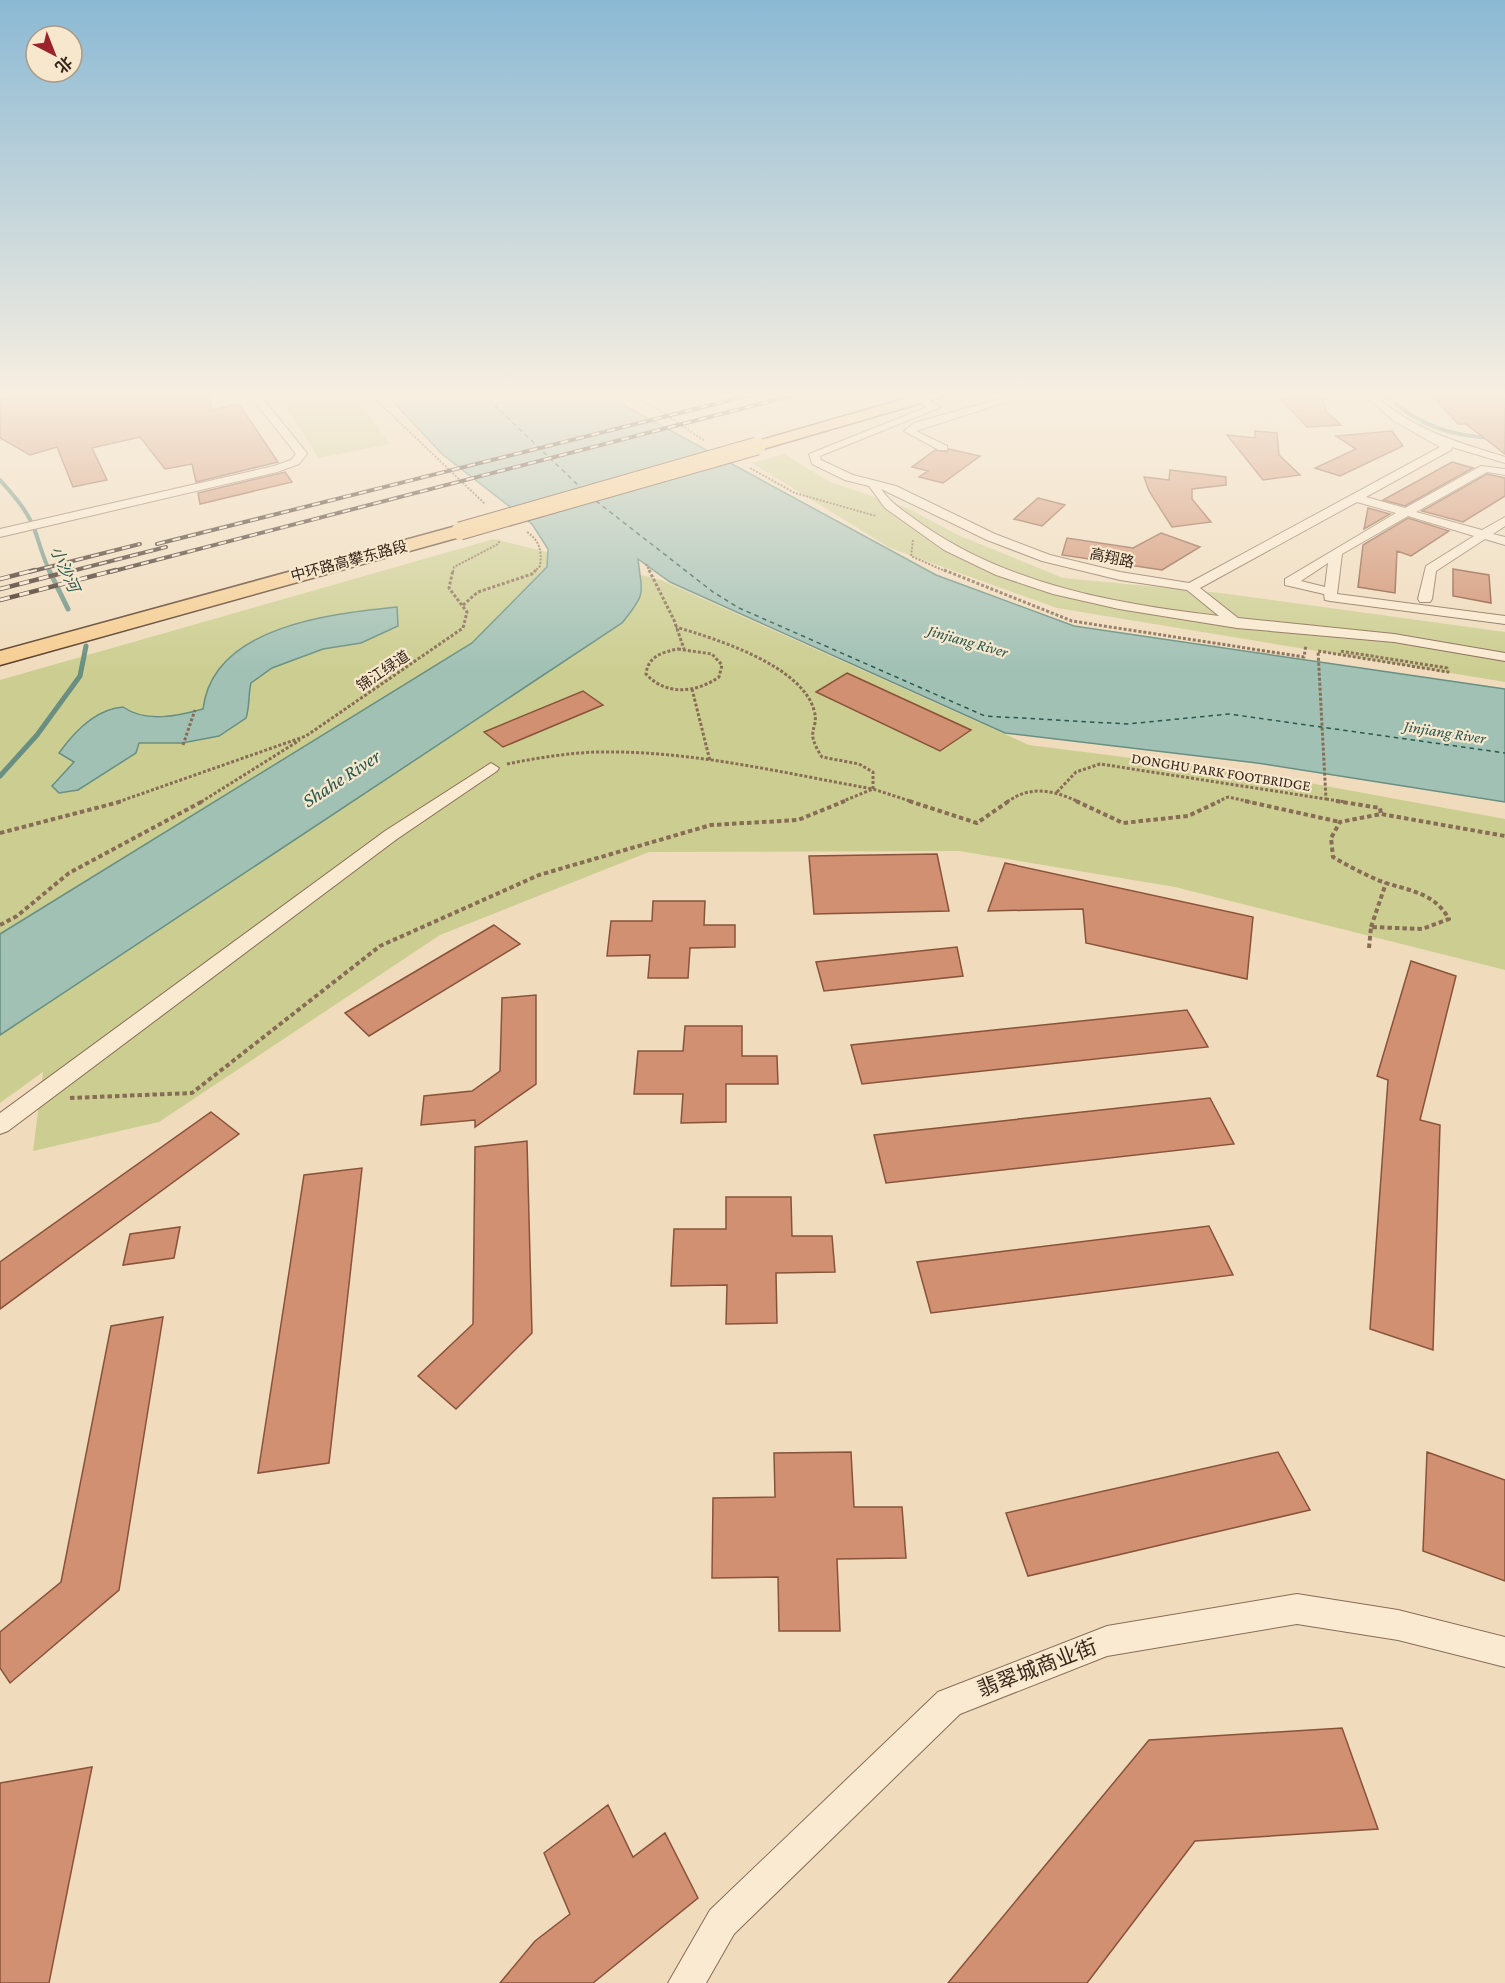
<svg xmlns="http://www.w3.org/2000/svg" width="1505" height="1983" font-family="'Crimson Pro','Noto Sans SC',serif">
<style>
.green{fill:#ccce91}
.water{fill:#a1c1b5;stroke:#688f82;stroke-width:1.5}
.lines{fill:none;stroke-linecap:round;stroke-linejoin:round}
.stream-far1{stroke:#688f82;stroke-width:4}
.stream{stroke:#688f82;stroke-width:5}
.ferry{stroke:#295851;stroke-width:1.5;stroke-dasharray:4.5 4;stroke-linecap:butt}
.building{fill:#d09071;stroke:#89533a;stroke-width:1.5}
.minor-casing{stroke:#886c56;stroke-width:2}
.primary-casing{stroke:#563b2a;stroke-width:3}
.path-far2{stroke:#886c56;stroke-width:2;stroke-dasharray:2 1.5;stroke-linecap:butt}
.path-far1{stroke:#886c56;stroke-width:3;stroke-dasharray:3 2;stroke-linecap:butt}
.path{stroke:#886c56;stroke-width:4;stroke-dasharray:4.5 3;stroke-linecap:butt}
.minor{fill:#faead1;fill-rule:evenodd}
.primary{fill:#f6ce92;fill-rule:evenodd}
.rail-far1-casing{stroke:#37261b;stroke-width:4}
.rail-casing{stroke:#37261b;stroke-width:4.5}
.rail-far1{stroke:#f7e7cd;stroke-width:2;stroke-dasharray:8;stroke-linecap:butt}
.rail{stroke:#f7e7cd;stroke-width:3;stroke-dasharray:10;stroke-linecap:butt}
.primary-bridge-casing{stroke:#563b2a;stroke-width:19;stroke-linecap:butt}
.primary-bridge{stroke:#f6ce92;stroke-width:17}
.labels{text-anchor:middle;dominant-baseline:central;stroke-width:4.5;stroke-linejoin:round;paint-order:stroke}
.far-street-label{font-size:15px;fill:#37261b;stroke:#f7e7cd}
.far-water-label{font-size:16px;font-style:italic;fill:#295851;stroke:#f7e7cd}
.water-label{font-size:20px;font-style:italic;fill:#295851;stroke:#f7e7cd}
.near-street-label{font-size:21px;fill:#37261b;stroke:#f7e7cd}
</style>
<rect width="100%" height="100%" fill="#f0dcbd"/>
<path class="green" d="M276,393H353L390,444L319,458Z
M784,454L830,482L907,508L958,535L1063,578L1221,593L1505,632V682L1057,608L890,548L752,463Z
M494,539L661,580L1029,745L1266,775L1505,819V970L1175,887L959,851L649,852L440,935L159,1122L33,1151L43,1072L0,1103V680Z"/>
<path class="water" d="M385,393H608L629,408L936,575L1074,626L1505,689V802L1257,763L1005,733L670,582L638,559C642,595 647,592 622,623L0,1035V934L472,643L547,567L548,549L532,524L442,454Z
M397,607L398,626L361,643L323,649L272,668L251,683C248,695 250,706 246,718L219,736L182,743H139L136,753L78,790L59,793L52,786L74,762L59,753C74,732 95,709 123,707C146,723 178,716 203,709C213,626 330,614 397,607Z"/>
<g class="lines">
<path class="stream-far1" d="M1384,393C1419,428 1457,438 1505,438
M0,480C14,496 28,511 35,531C40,545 43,558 50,572"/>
<path class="stream" d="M49,570L68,609
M0,776L37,735L80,676L86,646"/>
<path class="ferry" d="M482,393L581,488
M596,501L713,592L739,608L985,716L1127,724L1229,714L1505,753"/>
</g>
<path class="building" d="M0,393H209L211,410L239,404L278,462L196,482L192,464L165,469L140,437L92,448L107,480L73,487L57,447L30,455L0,438Z
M1302,393H1322L1326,411L1341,425L1307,427L1276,394L1303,397Z
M1430,393H1505V454L1466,424H1458Z
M1255,431L1277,433L1279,455L1300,475L1263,480L1227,435L1255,438Z
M1392,431L1403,446L1340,476L1315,468L1356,449L1336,436Z
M949,449L980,456L943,483L919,477L928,471L912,467L935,450L947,452Z
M1452,462L1473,468L1405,506L1383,500Z
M1170,470L1226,477V485L1192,489V499L1211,522L1172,527L1149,491L1144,477L1169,480Z
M285,472L292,482L200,504L198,493Z
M1487,474L1505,478V496L1463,522L1422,511Z
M1038,498L1065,505L1042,526L1014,519Z
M1368,508L1390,514L1364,529Z
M1408,518L1449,531L1411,556L1397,551L1395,593L1358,587L1363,545Z
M1161,533L1200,547L1162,570L1062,555L1067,538L1133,548Z
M1453,569L1489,575L1491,603L1453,596Z
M847,673L971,730L940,751L816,692Z
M583,691L603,705L503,747L484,732Z
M937,854L949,911L814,914L809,856Z
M1005,863L1253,917L1247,979L1086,943L1083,909L988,911Z
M653,901H705L704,925H735V947L690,948L688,978H648L650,955L607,956L611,921H652Z
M494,925L520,944L369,1036L345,1013Z
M957,947L963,976L824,991L816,962Z
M1411,961L1456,976L1420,1120L1440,1125L1433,1350L1370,1329L1388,1080L1377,1076Z
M536,995V1084L475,1127V1120L421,1125L424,1096L472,1091L500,1071L502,998Z
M1187,1010L1208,1047L862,1084L851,1045Z
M685,1026H742V1056H777L778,1084H726V1122L681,1123L683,1094H634L638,1051H683Z
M1210,1098L1234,1144L886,1183L874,1135Z
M211,1112L239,1134L0,1309V1262Z
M527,1141L532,1333L456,1409L418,1376L473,1324L475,1147Z
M362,1168L329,1463L258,1473L304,1175Z
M726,1197H791L792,1236H832L835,1272L776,1273L777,1323L726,1324L727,1285L671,1286L674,1229H726Z
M1209,1226L1233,1275L931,1313L917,1262Z
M180,1227L174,1258L123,1265L130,1234Z
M163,1317L119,1590L10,1683L0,1668V1632L61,1582L111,1326Z
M851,1452L854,1507H902L906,1558L837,1559L840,1631H779L778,1577L712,1578L713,1498L775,1497L774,1453Z
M1278,1452L1310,1510L1028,1576L1006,1513Z
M1427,1452L1505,1480V1581L1423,1551Z
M1342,1728L1378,1829L1195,1841L1087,1983H948L1149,1740Z
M92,1767L49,1983H0V1783Z
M608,1805L633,1857L665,1833L698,1898L593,1983H500L535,1941L570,1914L544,1853Z"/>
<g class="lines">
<defs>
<path id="minor" d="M248,393H258L306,452L307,454L299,464L277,472L0,537V529L274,466L291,460L296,454Z
M1020,393H1034L916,431L947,446V450H939L904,431L914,423Z
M1362,393H1372C1413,430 1454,441 1505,457V463L1452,447L1451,450L1366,497L1405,508L1481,466L1505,469V475L1487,472L1416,512L1482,530L1505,517V526L1493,534L1505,537V545L1485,539L1436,571L1432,599L1430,602H1420L1418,599L1426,566L1474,536L1408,516L1342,554L1337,594L1505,616V624L1330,601L1325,600L1324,594L1285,585V579L1396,513L1357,502L1200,588L1238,618L1394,634L1505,653V661L1394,642L1237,628L1119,609L1053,594L996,575L944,550L885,508L869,486L845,480L812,464L809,454L927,407L913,399L922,397L941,407L820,456L821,460L853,475L896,486L995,534L1050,555L1120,572L1189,583L1440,447L1394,421ZM881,489L987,540L1042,561L1120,580L1187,590L1219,616C1115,604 1010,585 923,525C908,514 891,504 881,489ZM1328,563L1325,587L1301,581Z
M491,763L499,768L497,771L397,839L8,1131L0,1134V1113L385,831Z
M1297,1594L1398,1610L1505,1637V1667L1398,1640L1297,1624L1107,1656L960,1714L734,1934L706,1983H668L710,1910L938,1692L1107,1626Z"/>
<path id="primary" d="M925,393H948L945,396L763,449H751L749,446L751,443Z
M460,525L467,527L469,531L467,535L0,665V651Z"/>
</defs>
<use href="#minor" class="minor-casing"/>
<use href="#primary" class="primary-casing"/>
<path class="path-far2" d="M369,393L485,504
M624,393L651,405L705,441
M750,468L795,493L876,516
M527,532C540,541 542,551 540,566L534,572
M913,540L911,556L947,572
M646,564L650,572
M453,572L454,567L498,544L500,540"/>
<path class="path-far1" d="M649,570L674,620L684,649
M944,570L1072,621L1304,657L1306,645
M463,605L478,592L532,574L536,570
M678,649L712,654L722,665L719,677C696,693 666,696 646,674C648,656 663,652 678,649Z
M692,689L710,761
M183,745L195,710
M507,764C537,758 567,753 597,752C690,750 783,773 873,789V772L859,764L822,757C803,728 820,731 814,710C801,665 716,639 676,627
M1057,792L1076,772L1100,764L1326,799L1318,651L1448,672L1447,668L1340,651
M1326,799L1345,802
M118,802L306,736L463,628L467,612L449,588L453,570
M201,802L300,740
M841,802L873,789L913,802
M1007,802C1031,785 1053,790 1079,802
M1217,802L1228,797L1251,802"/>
<path class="path" d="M909,801L977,823L1009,801
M1076,801L1123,823L1188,816L1220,801
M1245,801L1340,822
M1336,801L1380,808L1381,814
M0,833L123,801
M0,925L17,916L69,873L203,801
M1371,927L1386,883
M1369,948L1371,927L1422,929L1449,919C1433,891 1408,891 1380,881C1364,874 1348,866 1333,857L1331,838L1340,822L1381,814L1505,836
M70,1098L192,1093L380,946L539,875L711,825L798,820L845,801"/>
<use href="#minor" class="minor"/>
<use href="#primary" class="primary"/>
<defs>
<path id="rail-far1" d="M157,544L759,393
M29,572L140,544
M68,572L166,547
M110,572L802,393"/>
<path id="rail" d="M0,579L35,570
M0,589L74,570
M0,600L116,570"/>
</defs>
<use href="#rail-far1" class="rail-far1-casing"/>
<use href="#rail" class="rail-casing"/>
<use href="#rail-far1" class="rail-far1"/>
<use href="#rail" class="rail"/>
<defs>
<path id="primary-bridge" d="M460,531L757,446"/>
</defs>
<use href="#primary-bridge" class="primary-bridge-casing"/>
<use href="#primary-bridge" class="primary-bridge"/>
</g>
<linearGradient id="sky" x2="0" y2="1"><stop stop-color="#8bb9d4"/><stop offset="0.59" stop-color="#f8efe1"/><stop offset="1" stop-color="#f8efe1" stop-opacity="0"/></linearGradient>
<rect width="1505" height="670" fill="url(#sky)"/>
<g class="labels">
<g class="far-street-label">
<text transform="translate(1112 558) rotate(12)">高翔路</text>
<text transform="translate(349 561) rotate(-15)">中环路高攀东路段</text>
<text transform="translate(383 671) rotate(-34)">锦江绿道</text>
<text transform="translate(1221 772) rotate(9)">DONGHU PARK FOOTBRIDGE</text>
</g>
<g class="far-water-label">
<text transform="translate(65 569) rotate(66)">小沙河</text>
<text transform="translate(968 641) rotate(16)">Jinjiang River</text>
<text transform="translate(1445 732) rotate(9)">Jinjiang River</text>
</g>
<g class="water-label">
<text transform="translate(341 778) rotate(-33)">Shahe River</text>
</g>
<g class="near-street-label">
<text transform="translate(1037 1668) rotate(-21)">翡翠城商业街</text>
</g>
</g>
<g transform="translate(54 54) rotate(138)"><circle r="28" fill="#f7e7cd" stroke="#aa9a86" stroke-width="1.5"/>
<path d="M0-4.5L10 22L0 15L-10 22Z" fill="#9a232e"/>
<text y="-9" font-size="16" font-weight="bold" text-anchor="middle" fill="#37261b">北</text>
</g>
</svg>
